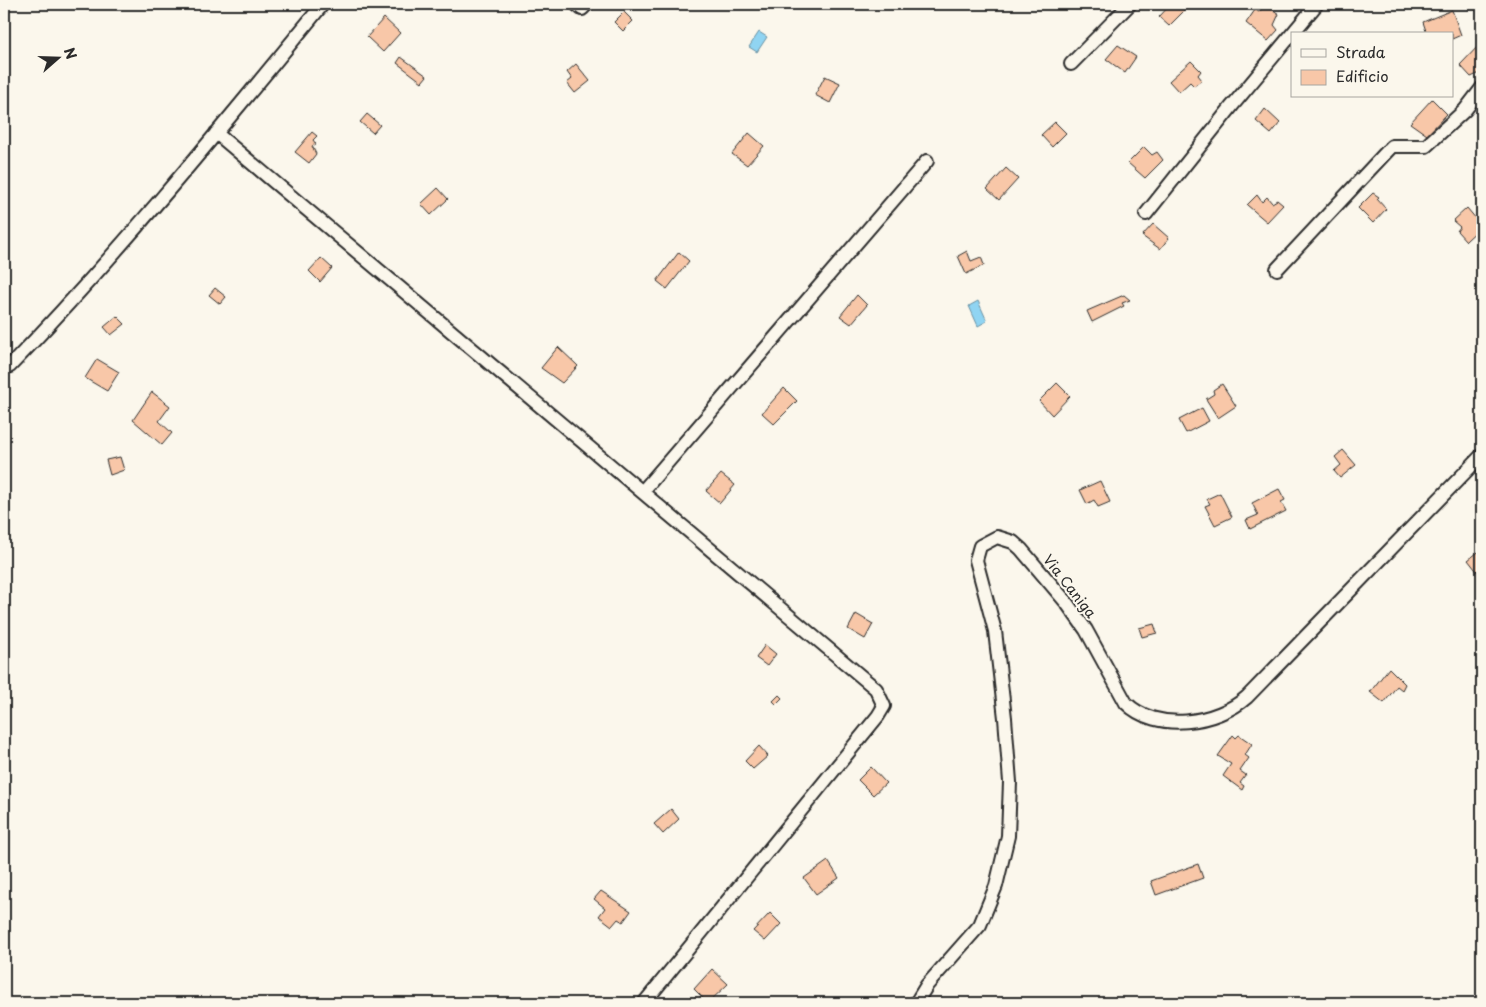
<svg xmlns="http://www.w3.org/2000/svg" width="1486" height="1007" font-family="'Playpen Sans',sans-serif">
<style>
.water{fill:#90d4f2;stroke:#6890a2}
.building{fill:#f8c7a8;stroke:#2b2b2b}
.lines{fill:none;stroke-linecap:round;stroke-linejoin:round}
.minor-casing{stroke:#2b2b2b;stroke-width:16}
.minor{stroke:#fbf7ec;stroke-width:12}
.labels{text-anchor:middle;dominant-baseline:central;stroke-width:4;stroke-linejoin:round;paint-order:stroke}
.street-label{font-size:14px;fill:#2b2b2b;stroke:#fbf7ec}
</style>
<rect width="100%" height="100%" fill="#fbf7ec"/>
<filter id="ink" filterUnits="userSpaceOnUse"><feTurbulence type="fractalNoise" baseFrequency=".02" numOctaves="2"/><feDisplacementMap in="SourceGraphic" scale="10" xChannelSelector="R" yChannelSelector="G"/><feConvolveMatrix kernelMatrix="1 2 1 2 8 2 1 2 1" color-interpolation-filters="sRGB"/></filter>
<g filter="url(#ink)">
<path class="water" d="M759,32L767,37L757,52L749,47Z
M978,301L987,321L978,326L969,306Z"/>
<path class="building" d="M1171,4H1182L1180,5L1184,11L1169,26L1159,17Z
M1265,4L1279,14L1274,25L1278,30L1268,41L1246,23L1255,10L1259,12Z
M1452,10L1461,35L1452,39V34H1427L1423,22Z
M624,12L633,21L623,31L614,22Z
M384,18L400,33L383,52L367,37Z
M1482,42V72L1471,77L1460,65Z
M1118,45L1136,57L1125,73L1106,59Z
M401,57L427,76L422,82L397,63Z
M1191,61L1201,71L1198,75L1202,80L1194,86L1190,82L1179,92L1169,81Z
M576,64L590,81L575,93L567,83L572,79L567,72Z
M825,76L840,83L830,103L815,95Z
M1432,99L1447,114L1427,135L1410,123Z
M1265,109L1280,123L1271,134L1256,121Z
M367,114L380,125L373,133L360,122Z
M1055,122L1066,133L1052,147L1041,135Z
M312,132L317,136L313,140L316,144L312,146L316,154L309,163L295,152Z
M749,133L764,146L747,165L732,154Z
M1144,147L1152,155L1157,152L1163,160L1145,178L1128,163Z
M1006,168L1018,179L999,200L987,189Z
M438,188L448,199L431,215L421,204Z
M1373,193L1379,197L1377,199L1386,209L1373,223L1358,208Z
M1257,195L1262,202L1267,197L1272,203L1277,200L1283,205L1267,222L1247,205Z
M1467,208L1482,226L1466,241L1457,231L1460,227L1453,221Z
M1153,224L1169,238L1160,249L1142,236Z
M967,251L971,261L981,257L984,265L966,274L958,256Z
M679,252L689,261L667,289L657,281Z
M321,258L332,268L320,282L309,271Z
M215,288L226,297L220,304L209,295Z
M857,295L867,305L851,324L840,316Z
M1124,295L1130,300L1122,303L1124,306L1092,322L1087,311Z
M117,316L125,324L111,335L104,327Z
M558,347L578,366L562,383L541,368Z
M97,359L119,372L107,391L85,378Z
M1057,383L1070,396L1052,415L1039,401Z
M1222,384L1236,406L1218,418L1206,399L1214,394L1213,390Z
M784,388L797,401L774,424L762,413Z
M152,392L170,406L159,421L172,433L162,445L133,420Z
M1202,408L1209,421L1186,433L1179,420Z
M1343,450L1356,465L1340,478L1334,471L1341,465L1335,457Z
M120,457L124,470L110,475L106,460Z
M721,474L735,485L720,503L706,491Z
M1100,481L1110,502L1098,507L1094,500L1087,504L1080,490Z
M1279,489L1285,500L1281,502L1286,511L1250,529L1246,520L1258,515L1252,503Z
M1220,493L1232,517L1215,525L1205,506L1210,504L1207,499Z
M1482,549V572L1479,574L1468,560Z
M856,614L873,624L865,639L848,629Z
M1154,624L1157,633L1142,637L1139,628Z
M765,645L776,654L767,666L756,658Z
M1389,668L1405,684L1402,690L1397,686L1384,703L1370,692Z
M779,695L782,698L776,704L773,701Z
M1233,735L1236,738L1239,735L1252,744L1245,755L1249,758L1240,771L1246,775L1240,783L1244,786L1242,790L1223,776L1231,764L1218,756Z
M759,746L768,756L753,769L745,761Z
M871,767L886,783L873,795L858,780Z
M671,809L679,819L663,834L654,824Z
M828,861L839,878L816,894L804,878Z
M1198,864L1203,878L1156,895L1151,881Z
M601,891L631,911L623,922L618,919L612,926L599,916L605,908L594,899Z
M770,913L781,924L765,941L753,931Z
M712,969L728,984L708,1003L694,989Z"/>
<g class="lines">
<defs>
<path id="minor" d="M576,4L582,9L587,4
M1071,64L1130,4
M216,133L876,689L884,706L878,716L644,1003
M1146,214L1232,106L1317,4
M1277,269L1392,146H1426L1465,110L1482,88
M4,368L10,366C121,251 222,127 323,4
M642,492L927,161
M916,1003L927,985L980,925L996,886L1008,836L1010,782L1005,718L995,631L976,560L980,546L997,537L1013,542L1021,549L1066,602L1086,630L1126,703C1156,733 1217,724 1247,697L1482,455"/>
</defs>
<use href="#minor" class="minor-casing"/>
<use href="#minor" class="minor"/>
</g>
</g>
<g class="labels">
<g class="street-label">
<text transform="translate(1070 586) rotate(52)">Via Caniga</text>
</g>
</g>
<rect width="1486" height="1007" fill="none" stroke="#fbf7ec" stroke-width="20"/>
<rect x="10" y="10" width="1466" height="987" fill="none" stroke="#2b2b2b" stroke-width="2" filter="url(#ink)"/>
<rect x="1291" y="32" width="162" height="65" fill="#fbf7ec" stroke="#a8a59f"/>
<rect x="1301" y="49" width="25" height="8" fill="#fbf7ec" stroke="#a8a59f"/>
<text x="1336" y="58" font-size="15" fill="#2b2b2b">Strada</text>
<rect x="1301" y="70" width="25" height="15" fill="#f8c7a8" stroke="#a8a59f"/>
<text x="1336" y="82" font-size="15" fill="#2b2b2b">Edificio</text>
<g transform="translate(58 58) rotate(70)" stroke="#fbf7ec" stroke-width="4" paint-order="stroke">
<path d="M0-4L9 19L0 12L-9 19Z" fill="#2b2b2b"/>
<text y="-8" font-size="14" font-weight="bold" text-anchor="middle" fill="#2b2b2b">N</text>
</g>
</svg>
